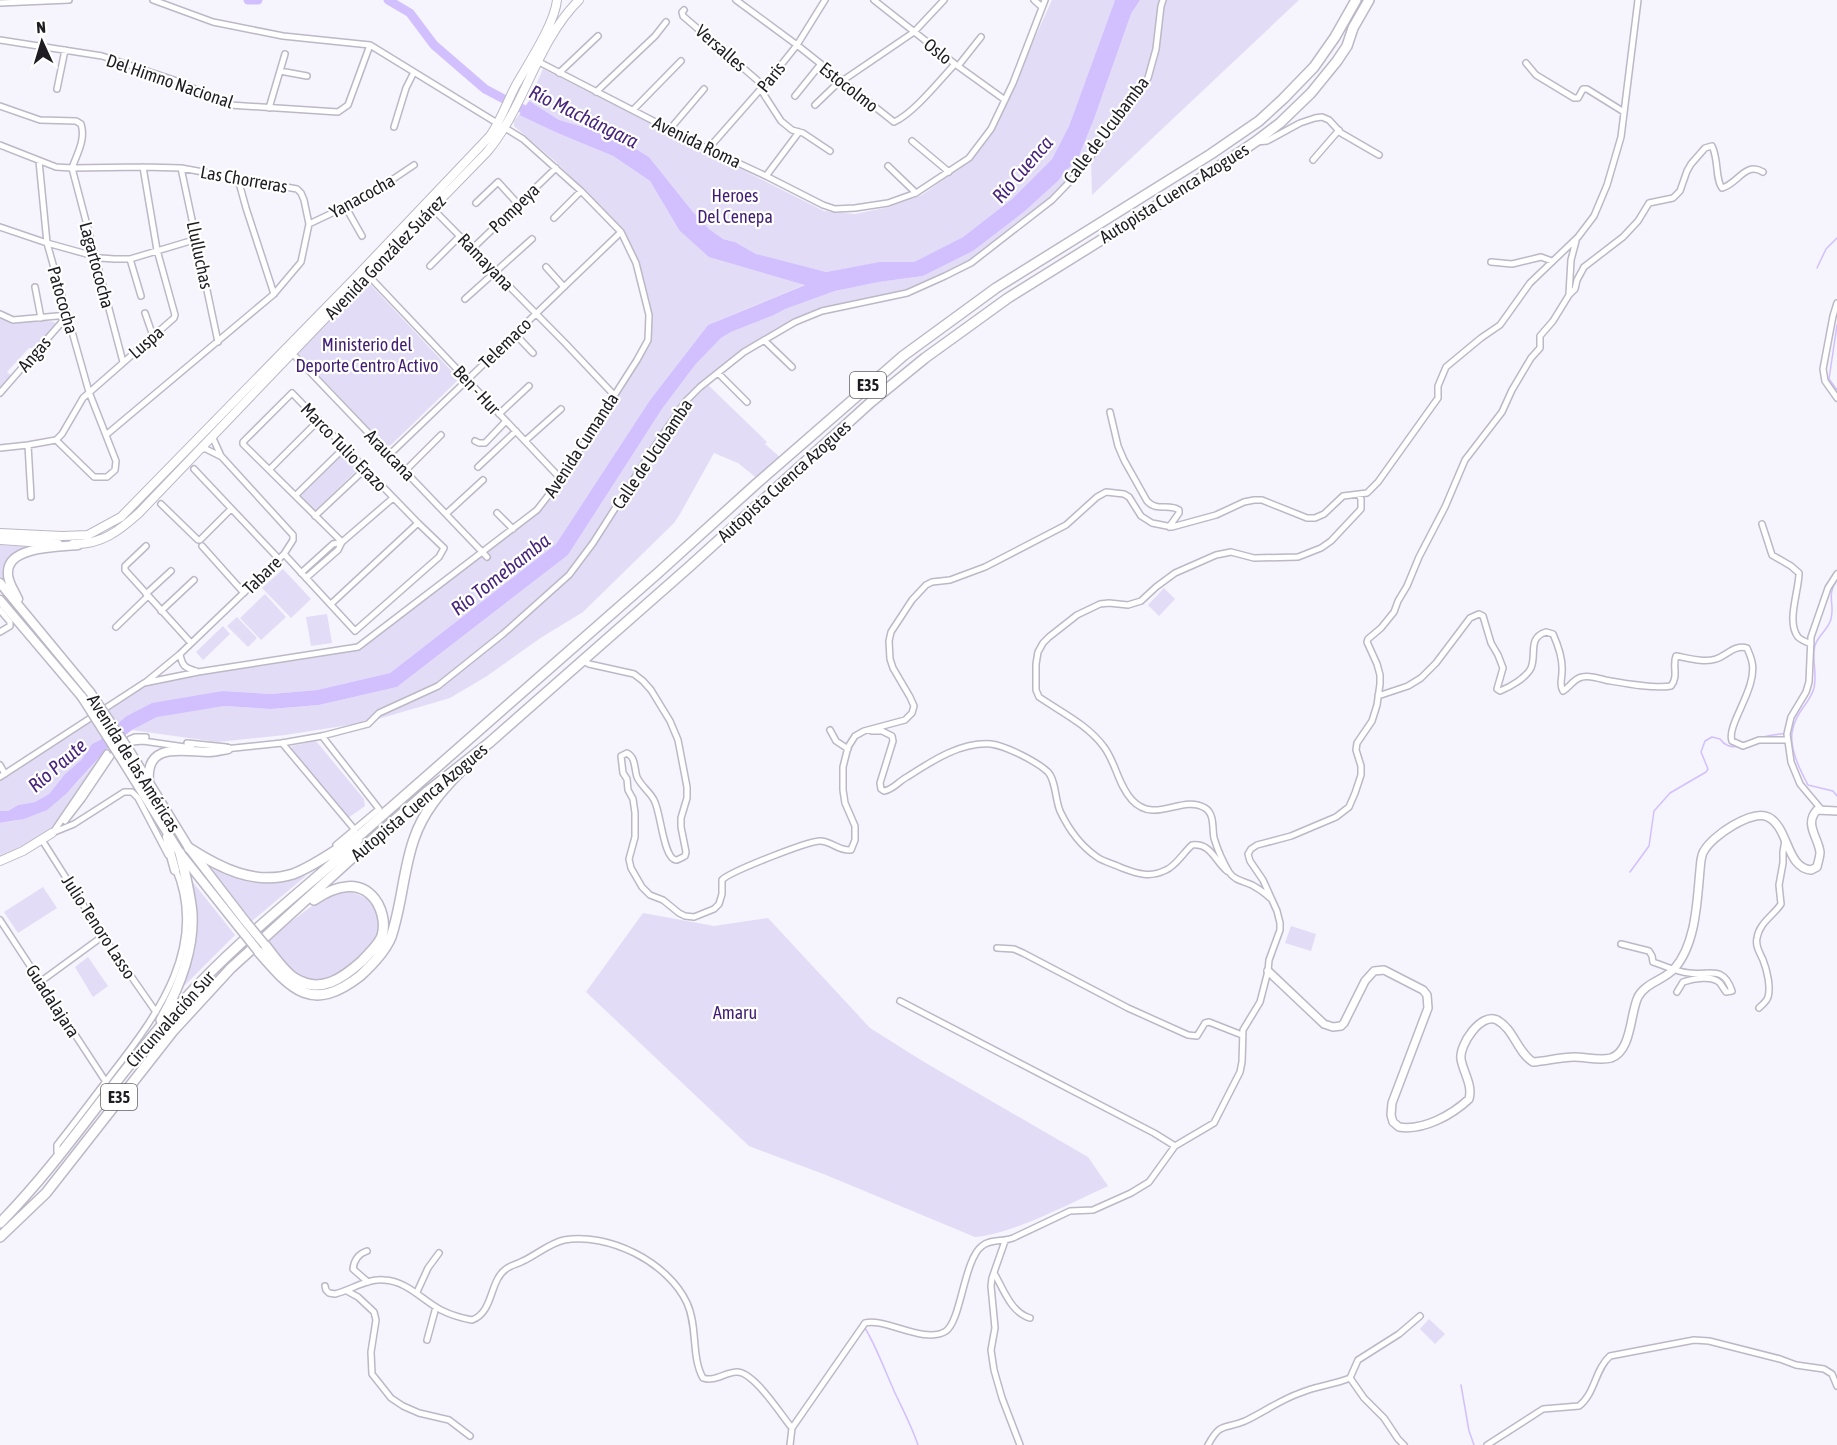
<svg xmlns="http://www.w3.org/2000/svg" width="1837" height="1445" font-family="'Asap Condensed',sans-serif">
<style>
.green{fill:#e2dcf6}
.water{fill:#d2c0fe}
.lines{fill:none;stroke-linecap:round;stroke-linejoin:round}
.stream{stroke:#d2c0fe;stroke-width:1.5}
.river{stroke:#d2c0fe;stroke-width:9}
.minor-casing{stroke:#bcb8c6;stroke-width:8}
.tertiary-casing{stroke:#bcb8c6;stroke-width:10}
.secondary-casing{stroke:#bcb8c6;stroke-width:10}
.primary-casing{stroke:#bcb8c6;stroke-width:11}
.trunk-casing{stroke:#bcb8c6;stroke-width:12}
.minor{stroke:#fff;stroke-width:5}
.tertiary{stroke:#fff;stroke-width:7}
.secondary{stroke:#fff;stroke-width:8}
.primary{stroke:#fff;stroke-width:8}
.trunk{stroke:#fff;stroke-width:9}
.primary-bridge-casing{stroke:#bcb8c6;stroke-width:11;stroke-linecap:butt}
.primary-bridge{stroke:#fff;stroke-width:8}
.labels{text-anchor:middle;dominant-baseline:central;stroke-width:4.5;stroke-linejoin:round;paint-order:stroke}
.shield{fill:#fff;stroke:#626164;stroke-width:1.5}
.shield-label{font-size:16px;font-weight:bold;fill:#1f1d22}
.street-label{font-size:18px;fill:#1f1d22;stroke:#fff}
.park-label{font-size:18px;fill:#411e73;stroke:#fff}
.water-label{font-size:20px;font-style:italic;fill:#48257b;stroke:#fff}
</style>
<rect width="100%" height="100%" fill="#f6f4fd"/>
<path class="green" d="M1052,0H1115L1069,126L1052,159L1012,199L963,237L914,262L871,264L826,272L771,259L756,254L735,242L723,239L709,229L693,212L649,157L617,137L558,120L529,101L543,69L824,211L855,214L889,207L922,195L971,160L992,132Z
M1140,0H1163L1156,49L1148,78L1081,170L1052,200L971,263L907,293L851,304L795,322L744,352L706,383L767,442L765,444L782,459L759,480L738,463L714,453L680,514L674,523L583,612L542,637L487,676L450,698L368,722L285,735L217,742L132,730L157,717L179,712L224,706L271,709L319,705L397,687L568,555L662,409L695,365L721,338L731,332L774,315L784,309L835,291L879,282L923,276L973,251L1025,211L1058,181L1079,156L1094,119L1131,14Z
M1165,0H1299L1092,195L1091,161L1149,79Z
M519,115L555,132L613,156L650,181L679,230L741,265L806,284L708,325L650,400L556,544L390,673L317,690L271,694L223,691L125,717L100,740L92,744L81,760L65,774L49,794L35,802L18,805L8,811H0V777L144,683L232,670L358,647L537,510L561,479L636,368L650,343L652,330V317L649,299L638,263L627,237L619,225L555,161L514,126V121Z
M367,283L370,284L459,379L392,444L387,447L298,353L363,285Z
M0,317C20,326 34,318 54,322L56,324L37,348H29L7,372L12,376L0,389Z
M344,453L359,468L315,511L299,495Z
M0,545L31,547C9,554 5,558 3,581L0,578Z
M283,569L311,599L291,618L262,588Z
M1164,588L1175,599L1159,616L1148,605Z
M265,594L286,617L261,640L240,618Z
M327,614L332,643L311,646L306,617Z
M237,617L257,638L248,647L227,626Z
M223,626L230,634L203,660L196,652Z
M316,741L364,799L365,806L348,818L291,749L292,746Z
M107,749V753L60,821L46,832L27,844L0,855V823C54,818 73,786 107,749Z
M210,868C248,886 267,888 307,875L252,921Z
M188,876L235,935L182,988L195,951L198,926Z
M43,887L57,908L18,933L4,912Z
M338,892C362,890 386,906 379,933C377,943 367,951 359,958C342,973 321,988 298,975C285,969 277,952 268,940C287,926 316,899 338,892Z
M643,913L714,926L768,918L870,1028L924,1062L1088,1157L1108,1186C1070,1203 1016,1233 975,1237L826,1175L749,1146L586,992Z
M1291,926L1316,934L1311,951L1285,943Z
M88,957L108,986L93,997L75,967Z
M1429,1319L1445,1334L1435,1344L1420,1329Z"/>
<path class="water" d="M1115,0H1140L1131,14L1094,119L1079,156L1058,181L1025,211L973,251L923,276L879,282L835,291L785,309L774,315L731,332L721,338L695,365L662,409L568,555L397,687L319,705L271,709L224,706L157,717L132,730L107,749L66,794L47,810L24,819L0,823V811H8L18,805L35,802L49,794L65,774L81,760L92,744L100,740L125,717L152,703L223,691L271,694L317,690L390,673L556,544L650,400L708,325L805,285L709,257L679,230L650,181L613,156L555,132L519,115L529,101L559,120L617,137L649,157L693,212L709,229L723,239L735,242L756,254L826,272L880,262H914L963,237L1012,199L1052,159L1069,126Z"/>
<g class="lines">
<path class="stream" d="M1817,268L1826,249L1837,238
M1837,325L1829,379L1837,390
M1837,580C1826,595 1835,604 1831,619C1828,631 1814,638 1814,651C1813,663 1817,676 1814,688C1810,704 1795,711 1792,733C1790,750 1800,770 1808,785L1833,791L1837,796
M1745,743C1760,736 1775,734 1792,733
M1630,872L1649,846L1654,811L1670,793L1706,772L1708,769L1701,752L1705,741L1712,737L1720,739C1724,745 1731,748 1738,746
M865,1328C877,1348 885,1371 895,1393C903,1410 912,1427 918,1445
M1461,1385L1469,1431L1474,1445"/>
<path class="river" d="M248,0H258
M388,0L410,13L434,45L485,89L534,115"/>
<defs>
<path id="minor" d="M736,0L797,45L894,122C913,114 940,80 955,64
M874,0L955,64L1005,100
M1034,0L1042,7
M0,3L69,0
M684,10L682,12L683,16L764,86
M0,40L102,56L177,81L230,105L338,112L348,105L370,45
M535,60L708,149L766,176L823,205L835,209L855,208L888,203L916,193L969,158L991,129L1013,83L1045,0
M1526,63L1536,75L1574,98H1578L1583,89H1587L1624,112
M958,66L981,37
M280,71L307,76
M559,73L598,36
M842,81L914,32L944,0
M57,89L65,50
M761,90L781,121L792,130L803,133L830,151
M596,92L655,36L666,22
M795,96L820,65
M815,105L841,80
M0,106L40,120L76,121L81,124C86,139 77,154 72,168L123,362
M269,108L285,54
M633,110L681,61
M394,127L406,88L414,72
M670,129L704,89
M912,141L949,172
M1256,142L1267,141L1300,123L1315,118L1322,117L1329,120L1341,133L1379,155
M0,145L56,167L72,168L143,167L181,168L297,189L301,193L304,200L309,224L301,262L274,294L106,435
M708,149L773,75L797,45L825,0
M1313,160L1339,130
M39,161L47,243L89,392L116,461L115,470L107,477H94L56,440
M888,166L916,193
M181,168L218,342
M766,176L799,132
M238,179L246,208L274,294
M476,203L498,182L518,204
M345,206L362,236
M432,208L566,344L614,395
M554,218L581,191
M309,224L368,196L414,165
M0,227L47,243L101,258L114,259H130L197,239
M473,248L556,168
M130,259L141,296
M1491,262L1512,264L1541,257L1552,261
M430,266L460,236
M546,267L564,287
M367,274L561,479
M35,287L41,318
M1569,294L1571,260L1576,241
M465,299L532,239
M1837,303L1833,316L1823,369L1825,381L1837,398
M145,313L153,336
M0,314L13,320L68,315
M515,334L533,353
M764,340L792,367
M292,353L487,557
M718,373L747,402
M0,393L68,315
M1110,412L1118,446L1124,460L1147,501C1157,512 1169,503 1179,510V513L1169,527
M499,414L529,386
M475,441L479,443H485L506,421
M525,441L561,409
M28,445L31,497
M0,448L28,445L56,440L62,434L83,398L174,318L175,315L157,250L143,167
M201,449H206L220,456
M389,455L621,232
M478,467L516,431
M194,469L278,558
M270,469L319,420
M405,471L441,435
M296,495L345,447
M161,504L198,540H200L231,509
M497,513L513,529
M446,514L483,480
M315,516L365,469
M1762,524L1772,555L1791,566L1799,573C1799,591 1786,622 1798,637C1801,640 1806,642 1811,644
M146,546L125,566V570L191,643
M202,546L244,593
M284,554L355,631L439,557L444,548L418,523L292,393L243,442V444L342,542
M301,573L333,544L342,542
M306,578L338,550L342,542L393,498
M146,594L171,571
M331,604L418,523
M0,610L10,622V626L0,632
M161,611L194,580
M116,627L148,596
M180,654C182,666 185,668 196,671
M582,660L589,664L634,674L643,681L651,690L670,721L678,740L687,787V798L681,818V827L686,852L685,856C683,857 678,860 676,860C663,858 661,812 654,800C650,792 641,786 637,777C634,768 636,758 627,753L621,756L623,773L627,779L628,790L633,799L635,813V837L629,859L631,868L642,887L650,895L663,900L679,913L685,916L694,917L714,909L719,904L722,894V880C729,872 810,840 821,841C833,842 838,851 851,850L855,840V826L845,803L843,790V767L848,747L855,736L864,731L905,720L912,713L914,706L910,697L893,668L890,659L889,641L891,632L912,600L926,585L932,582L950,580L985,567L1066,525L1097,497L1106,492L1124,494L1129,497L1141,516L1152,523L1172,527L1216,515L1244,502L1254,500H1262L1307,518H1315L1324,514L1343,496L1367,493L1378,482L1438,398V386L1446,367L1481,338L1500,325L1530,283L1578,237L1594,216L1607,185L1621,137L1638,0
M146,682L180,654L284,554L293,540V535L221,456L212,436
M1378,696L1408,686L1421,678L1436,663L1470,618L1479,614L1483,616L1491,643L1498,655L1503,668L1497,689L1500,691C1510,687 1526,678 1531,668C1537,654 1527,638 1546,632L1553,634C1558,645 1563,659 1562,672C1562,680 1559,685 1563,691C1570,687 1573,679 1582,677C1589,675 1598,678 1605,680C1623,683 1653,689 1671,686C1679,676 1672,666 1676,656C1688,658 1704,663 1716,659C1726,656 1735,644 1747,648C1749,653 1751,657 1752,662C1758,688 1726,725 1732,741L1743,746L1759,740H1787
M830,730L836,741L848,749
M872,731H882L892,736L893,741L880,783L881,789L884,791C893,790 899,781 907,777C932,761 960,742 991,744C1006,746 1036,761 1048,772C1056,781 1055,799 1060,811C1068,828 1081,846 1097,857C1104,862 1114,864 1122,868C1138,874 1150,878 1166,870C1176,866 1183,853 1192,845C1211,843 1214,860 1227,871
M322,736L379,809L336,845
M130,739L135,737H146
M132,742L143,741L192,748
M187,743L226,747
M282,743L355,830
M225,749L282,743L322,736L368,724L379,713L438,686L503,634L569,575L593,543L651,452L685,402L700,387L744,352L795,322L822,311L907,293L945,276L971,263L1052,200L1081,170L1148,78L1156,49L1161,6L1163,0
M0,765L5,774
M0,777L144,683L198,672L358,647L537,510L561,479L637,360L648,340L649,315L636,263L621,232L581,191L523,139L370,45L283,36L213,22L153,0
M1821,809L1800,784L1791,762L1787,734L1791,717L1806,692L1809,682L1811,637L1828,588L1837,574
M65,821L82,799L111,756
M54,831L107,753
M52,833L74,824L124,792H132L138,798L168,855
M42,840L103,936L156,1012
M1270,898C1265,893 1259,889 1252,885C1243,881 1234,880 1229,872C1223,862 1217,848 1214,838C1212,829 1215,814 1205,808C1182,794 1155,825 1132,800C1118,785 1116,763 1104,747C1088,725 1061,712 1039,697L1036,690V664L1038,652L1043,643L1049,637L1077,615L1100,604L1109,603L1128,605L1141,601L1156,587L1175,573L1216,555L1231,552L1254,558L1298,557L1321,548L1331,541L1361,509V499L1359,495
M0,920L106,1082
M1621,944L1649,951L1652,956L1653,962C1665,966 1677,972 1689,973C1708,976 1723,964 1732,991L1726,992C1724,989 1722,986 1720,983C1712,975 1693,979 1683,982L1677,992
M997,948L1014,949L1023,953L1128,1008L1188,1035L1197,1036L1205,1023L1209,1022L1242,1035
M40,982L103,936
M900,1001L1154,1133L1175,1146
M1759,1008C1762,1005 1767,1001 1768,997C1771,987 1767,970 1763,960C1760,953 1755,946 1757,938C1759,923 1774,915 1781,904L1779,885L1783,863V852L1785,840
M59,1156L57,1152V1145C76,1121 94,1097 113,1072C159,1013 208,945 175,868
M1005,1241L992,1278L991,1286L995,1328L991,1350L994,1370L1002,1398L1020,1445
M367,1251C358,1254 354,1260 353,1269L368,1282
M994,1273C1003,1288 1011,1313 1030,1318
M325,1286L326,1290L329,1293L335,1294C351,1290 368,1278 384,1280C407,1281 422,1300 441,1310C451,1315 461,1318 472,1320C494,1312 489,1281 506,1269C511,1265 518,1264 523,1261C536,1255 550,1243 564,1240C608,1232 668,1262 687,1303C698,1327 691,1357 703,1378C714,1382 724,1373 736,1372C753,1370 781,1415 792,1428
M347,1291L358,1297L374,1312L376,1320L371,1352L372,1374L391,1398L403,1406L419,1413L449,1420L470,1436
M417,1292L428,1268L439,1253
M427,1340L436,1307
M1350,1378L1364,1398L1384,1418L1398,1439L1404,1445
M790,1445L792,1428L865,1323C884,1317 925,1345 946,1331C961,1321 964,1259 982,1246C990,1239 1003,1242 1013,1238L1070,1211L1093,1210L1131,1193L1149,1182L1175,1146L1214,1123L1240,1072L1242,1062L1243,1030L1260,1002L1268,971L1269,960L1280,930V923L1277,911L1263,880L1250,861L1248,854L1251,849L1257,845L1291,836L1336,817L1349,807L1355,793L1361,775V766L1356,750L1357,743L1372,721L1377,705L1380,684V675L1377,664L1367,642L1368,639L1381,628L1394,612L1398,601L1407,586L1419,557L1445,507L1465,460L1502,412L1512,390L1531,358L1540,348V336L1553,321L1569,295L1575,289L1577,280L1584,267L1623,237L1638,221L1649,203L1673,198L1680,191L1687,171L1691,164L1705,148L1712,146C1719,160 1715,179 1722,188C1738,184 1745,161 1763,172
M1208,1445C1221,1421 1224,1430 1245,1421C1264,1412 1280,1400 1300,1393C1316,1386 1333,1385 1350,1378L1358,1360L1399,1334L1420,1316
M1487,1445L1543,1409L1579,1406C1595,1394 1595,1369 1610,1356L1694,1340L1709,1341L1780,1359L1796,1365L1824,1369L1832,1374L1837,1386"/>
<path id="tertiary" d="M1268,971L1324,1024L1333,1027L1341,1026L1344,1023L1365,981L1374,971L1384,970L1423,990L1427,995L1428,1008L1392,1103L1391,1115L1393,1122L1399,1127C1423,1131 1452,1115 1469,1099C1473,1085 1463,1072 1461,1059C1459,1045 1481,1012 1497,1020C1514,1029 1517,1052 1533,1062C1547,1061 1560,1057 1574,1057C1585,1057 1600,1061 1611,1058C1632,1051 1630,1013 1638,997C1645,983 1664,980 1674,969C1698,942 1697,894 1701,860C1702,857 1702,853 1704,851C1712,836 1752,809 1768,817C1789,827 1786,868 1811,870L1817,867C1818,862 1820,857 1820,852C1818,837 1804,824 1817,810L1837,811"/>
<path id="secondary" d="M0,533L62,536L88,535L121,517L353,280L490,136C501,120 507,102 516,85C528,64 555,23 557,0
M0,540L58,544
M73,544C101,545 119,531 139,513L360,282L487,152C525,107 536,43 579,0
M0,861L23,851L52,833"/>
<path id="primary" d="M0,583L90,692
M18,599C14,590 7,581 8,572C8,546 59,547 78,545
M0,600L82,697
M129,750L189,848L246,922
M119,755L180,853L238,926
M149,782C145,741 183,752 209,752C215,752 222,750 228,749
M167,837L169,848L175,870"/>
<path id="trunk" d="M189,848C220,868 255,886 293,874C315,866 340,847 361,834L658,573L755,485L903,356L996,288L1211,154L1259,121L1283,99L1314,67L1335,37L1356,0
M265,945C274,956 284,972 296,979C321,994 343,978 362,961C369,953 378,946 382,936C385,925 383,914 378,904C362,877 335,886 314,900
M258,951C291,989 311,1014 360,976C372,965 385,952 391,937C402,905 403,870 414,839C423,812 441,791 461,771
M161,1020C179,988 194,951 192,913C190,892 185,873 180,853
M0,1223C67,1155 117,1073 182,1002C234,944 297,895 356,843L358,839
M0,1237L46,1193L173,1031L231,968L374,838L428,791L489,743L689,567L871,402L925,358L1008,298L1212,171L1255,142L1280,123L1311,93L1337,61L1347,46L1353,28L1369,0"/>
</defs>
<use href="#minor" class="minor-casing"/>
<use href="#tertiary" class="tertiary-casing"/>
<use href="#secondary" class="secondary-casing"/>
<use href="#primary" class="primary-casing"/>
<use href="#trunk" class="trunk-casing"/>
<use href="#minor" class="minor"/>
<use href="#tertiary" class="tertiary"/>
<use href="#secondary" class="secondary"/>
<use href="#primary" class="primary"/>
<use href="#trunk" class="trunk"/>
<defs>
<path id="primary-bridge" d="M90,692L129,750
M82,697L119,755
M246,922L265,945
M238,926L258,951"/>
</defs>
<use href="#primary-bridge" class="primary-bridge-casing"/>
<use href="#primary-bridge" class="primary-bridge"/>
</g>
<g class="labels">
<g class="shield">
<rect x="850" y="372" width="36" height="26" rx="4.5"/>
<rect x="101" y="1084" width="36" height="26" rx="4.5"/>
</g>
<g class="shield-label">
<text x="868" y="385">E35</text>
<text x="119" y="1097">E35</text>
</g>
<g class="street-label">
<text transform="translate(721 48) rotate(41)">Versalles</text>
<text transform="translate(938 51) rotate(38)">Oslo</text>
<text transform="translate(771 77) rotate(-51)">Paris</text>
<text transform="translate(170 81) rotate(19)">Del Himno Nacional</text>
<text transform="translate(849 87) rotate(38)">Estocolmo</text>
<text transform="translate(1106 130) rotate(-53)">Calle de Ucubamba</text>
<text transform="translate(697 142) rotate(26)">Avenida Roma</text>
<text transform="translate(244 179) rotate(10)">Las Chorreras</text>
<text transform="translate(1174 193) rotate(-32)">Autopista Cuenca Azogues</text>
<text transform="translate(362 196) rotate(-29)">Yanacocha</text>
<text transform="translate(514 208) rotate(-44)">Pompeya</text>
<text transform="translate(200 255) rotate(78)">Llulluchas</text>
<text transform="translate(385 257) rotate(-46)">Avenida González Suárez</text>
<text transform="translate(486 262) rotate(46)">Ramayana</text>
<text transform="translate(97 265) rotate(75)">Lagartococha</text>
<text transform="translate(63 300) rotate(74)">Patococha</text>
<text transform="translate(146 342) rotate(-41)">Luspa</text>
<text transform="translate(505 343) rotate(-44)">Telemaco</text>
<text transform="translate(34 354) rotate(-49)">Angas</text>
<text transform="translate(477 390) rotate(47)">Ben - Hur</text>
<text transform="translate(581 445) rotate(-57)">Avenida Cumanda</text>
<text transform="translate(344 447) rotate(46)">Marco Tulio Erazo</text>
<text transform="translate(652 454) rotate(-56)">Calle de Ucubamba</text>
<text transform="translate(390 455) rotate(46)">Araucana</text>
<text transform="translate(784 481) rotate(-42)">Autopista Cuenca Azogues</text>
<text transform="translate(262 575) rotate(-44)">Tabare</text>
<text transform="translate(134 763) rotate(58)">Avenida de las Américas</text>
<text transform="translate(419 802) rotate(-40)">Autopista Cuenca Azogues</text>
<text transform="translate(99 927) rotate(57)">Julio Tenoro Lasso</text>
<text transform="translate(53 1001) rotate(57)">Guadalajara</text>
<text transform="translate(170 1019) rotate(-48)">Circunvalación Sur</text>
</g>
<g class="park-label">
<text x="735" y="195">Heroes<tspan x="735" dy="21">Del Cenepa</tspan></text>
<text x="367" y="344">Ministerio del<tspan x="367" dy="21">Deporte Centro Activo</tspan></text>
<text x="735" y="1012">Amaru</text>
</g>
<g class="water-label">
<text transform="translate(584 116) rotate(26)">Río Machángara</text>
<text transform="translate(1022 169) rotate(-49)">Río Cuenca</text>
<text transform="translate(500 574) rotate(-38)">Río Tomebamba</text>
<text transform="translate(57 765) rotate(-41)">Río Paute</text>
</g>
</g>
<g transform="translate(42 42) rotate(356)" stroke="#ffffff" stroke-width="4.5" paint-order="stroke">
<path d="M0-4.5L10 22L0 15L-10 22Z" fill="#1f1d22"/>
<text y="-9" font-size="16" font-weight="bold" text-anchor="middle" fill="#1f1d22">N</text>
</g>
</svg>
